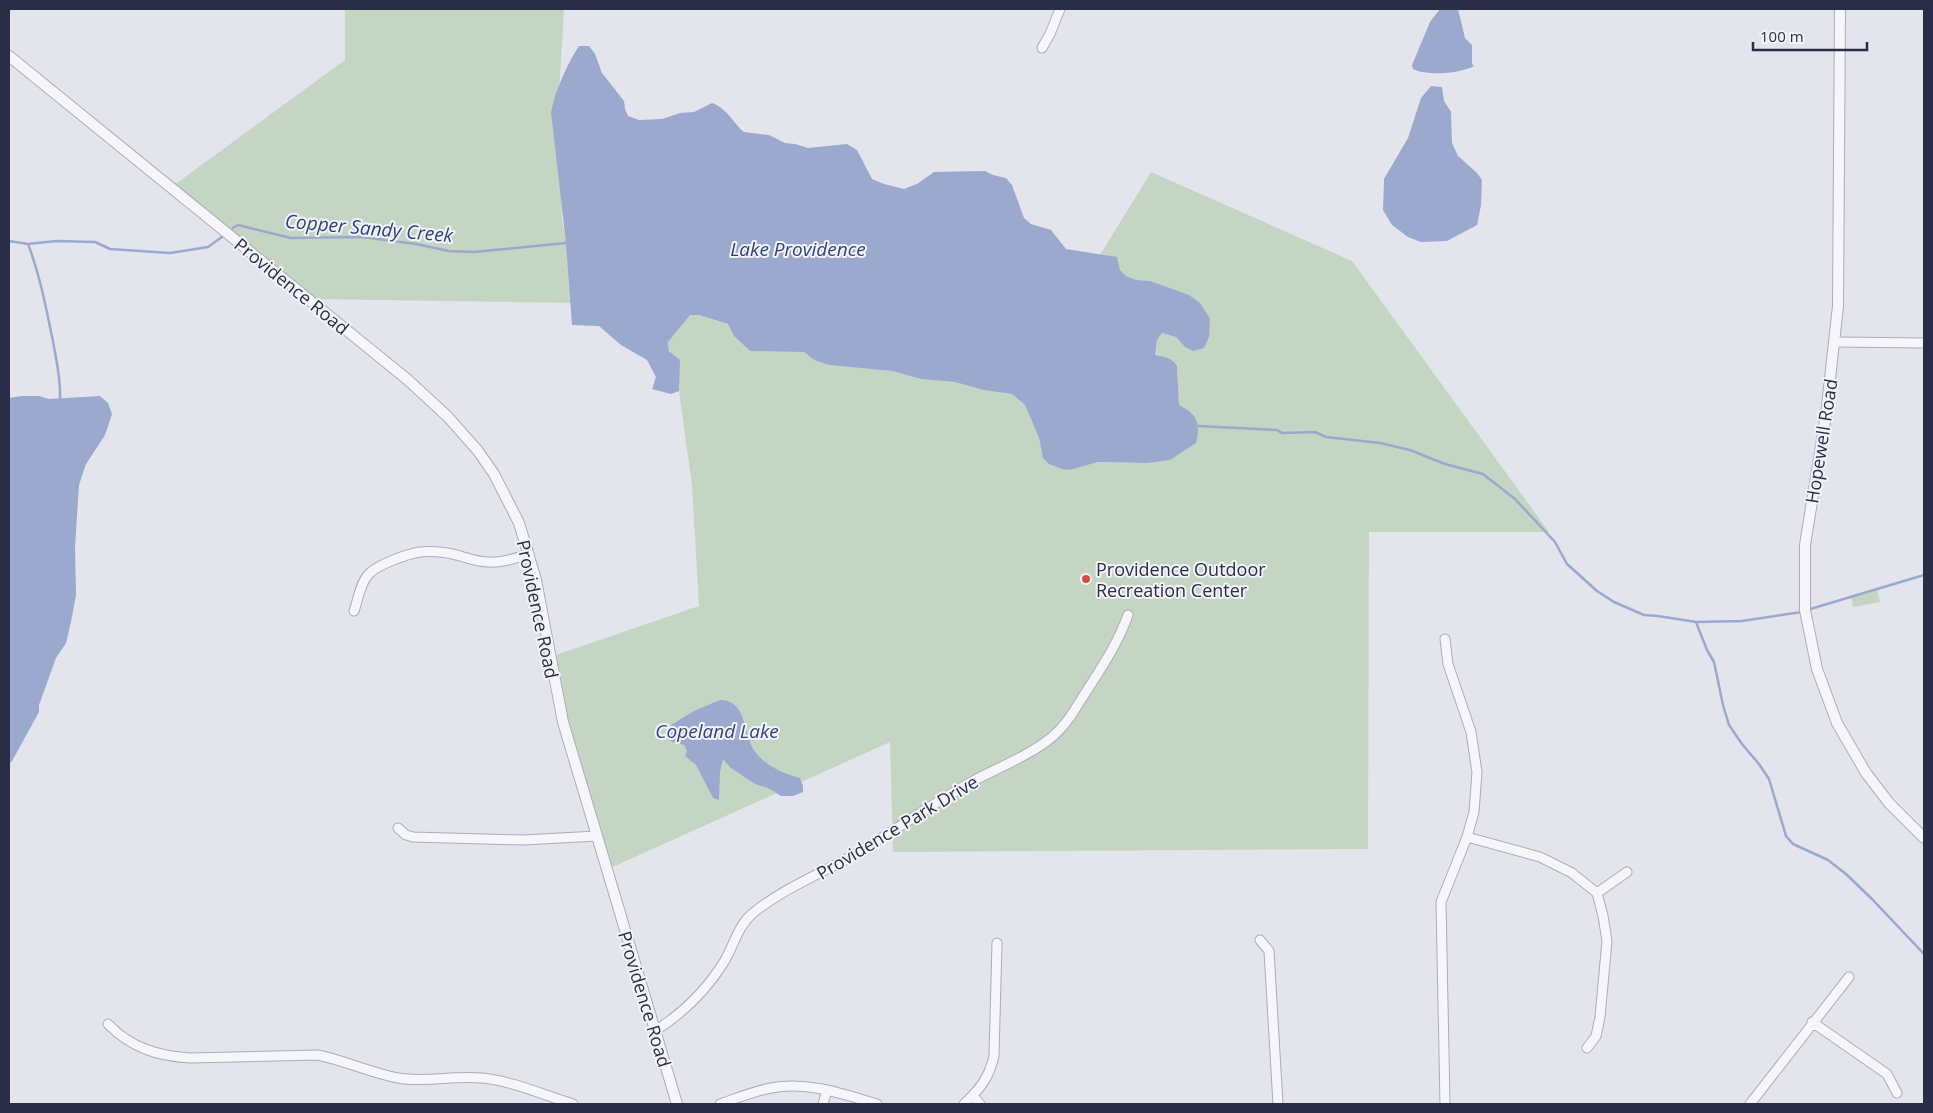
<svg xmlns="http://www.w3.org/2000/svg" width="1933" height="1113" font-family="'Open Sans',sans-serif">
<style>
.green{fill:#c4d6c3}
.water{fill:#9ba9ce}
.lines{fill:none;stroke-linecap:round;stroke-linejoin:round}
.stream{stroke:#9ba9ce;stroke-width:2.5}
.minor-casing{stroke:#abadba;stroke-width:11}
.tertiary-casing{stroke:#abadba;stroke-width:12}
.minor{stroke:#f6f6fa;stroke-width:9}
.tertiary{stroke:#f6f6fa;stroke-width:10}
.poi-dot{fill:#d84c40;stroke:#f3f4f9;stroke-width:2}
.labels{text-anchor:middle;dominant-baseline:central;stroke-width:4;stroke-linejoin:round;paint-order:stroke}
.street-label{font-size:18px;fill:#292d45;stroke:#f3f4f9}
.poi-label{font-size:18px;fill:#292d45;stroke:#f3f4f9;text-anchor:start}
.water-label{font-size:19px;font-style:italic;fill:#30417d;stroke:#f3f4f9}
</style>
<rect width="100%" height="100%" fill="#e3e4ec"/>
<path class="green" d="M345,9H564L558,111L562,220L579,303L315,299L170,188L345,60Z
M1151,172L1352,261L1549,532H1369L1368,849L893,852L890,742L606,870L550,657L699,606L692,485L679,391C682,374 670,359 668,342L690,314L699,315L728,324L734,336L750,351L804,352L814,360L829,365L892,371L921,379L955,382L983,390L1012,394L1025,405L1039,438L1044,458L1070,470L1098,462L1148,463L1170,460L1187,409L1179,406L1177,366L1166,357L1155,355L1157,340L1162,333L1176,337L1185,347L1210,318L1200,303L1150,281L1136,280L1126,276L1120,270L1117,258L1100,255Z
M1877,589L1880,602L1853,607L1851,595Z"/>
<path class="water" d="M1440,9H1458L1465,38L1472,45V64L1474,66C1459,74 1428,76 1413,69L1412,65L1430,22Z
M579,46H589L595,54L602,73L624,101L625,109L628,116L639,120L662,119L680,113L694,112L712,103C727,108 733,123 744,132L769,135L785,143L795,144L808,148L847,144L857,150L872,179L884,184L904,189L917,184L934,172L985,171L993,175L1006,178L1012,185L1024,218L1031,224L1051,230L1066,249L1117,257L1120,270L1126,276L1136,280L1150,281L1189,295L1200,303L1210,318L1209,337L1204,348L1193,351L1185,347L1176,337L1162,333L1157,340L1155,355C1165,357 1171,357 1177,366L1179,405C1197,414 1201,423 1196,443L1170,460L1148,463L1098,462L1070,470L1062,469L1049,464L1043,458L1039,438L1025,405L1012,394L983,390L955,382L921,379L892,371L829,365L814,360L804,352L750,351L734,336L728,324L699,315H690L668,342L669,351L680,360L679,391L671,394L652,389L656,377L647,360L621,345L599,326L572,325L566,243L551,112C555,91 567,64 579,46Z
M1431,86L1442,87L1444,101L1451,112L1452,143L1458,156L1477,173L1482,180L1481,205L1477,225L1447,241L1421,242L1408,237L1392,225L1383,210L1384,179L1408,138L1421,98Z
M21,396H39L49,399L100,396L108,403L112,414L105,435L86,464L79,485L75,547L76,595L71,622L66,643L56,658L39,705V712L12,761L9,764V398Z
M720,700C747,700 743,733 754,750C765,766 782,773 800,778L803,786V792L793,796H781L768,788L755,784L731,768L723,759L720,772L719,800L713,798L696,765L685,756L687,751L684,745L672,742L668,736L671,725L694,711Z"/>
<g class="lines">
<path class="stream" d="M233,228L238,225L291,238L362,237L416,244L449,251L474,252L566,243
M9,241L28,244L56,241L95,242L110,249L170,253L208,247L222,237
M28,244C40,275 46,308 53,341C56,360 61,378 60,398
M1198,426L1277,430L1282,433L1315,432L1326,437L1380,443L1410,450L1445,464L1483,474L1515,499L1555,542L1567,564L1597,591L1614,602L1644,615L1658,616L1696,622L1742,621L1802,612
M1807,610L1924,575
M1696,622L1707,650L1714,662L1723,705L1729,725L1742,744L1759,764L1769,779L1786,836L1793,844L1828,860L1846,874L1872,899L1924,954"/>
<defs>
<path id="minor" d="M1042,48L1050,34L1060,9
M1836,342L1924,343
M354,611C358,600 360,584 368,575C376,565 407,554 420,552C428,551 439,552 447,553C461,555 474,562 488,562C502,563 516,558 529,554
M398,828L406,835L413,837L523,840L597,836
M1467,837L1540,857L1572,873L1597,893L1603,916L1607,941L1600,1017L1596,1036L1587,1048
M1597,893L1627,872
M1260,940L1269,951L1278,1104
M1812,1022L1887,1074L1897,1093
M108,1024C131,1048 158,1056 190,1058L318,1055C346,1061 371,1073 398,1078C426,1083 454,1075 482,1078C513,1081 543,1095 573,1104
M655,1031C683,1013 706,991 724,962C733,947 738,926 752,914C782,889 820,874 854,855C894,831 932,804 973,781C999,767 1029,756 1052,737C1067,725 1076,707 1086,692C1102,667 1118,643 1128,615
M973,1096L980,1104
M720,1104C737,1098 754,1091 771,1088C807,1081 843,1094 877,1104
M823,1104L827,1090
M964,1104C980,1089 989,1078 994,1056L997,943
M1445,1104L1441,902L1467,837L1474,812L1477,772L1471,732L1448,664L1445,639
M1750,1104L1849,977"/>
<path id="tertiary" d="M1840,9L1838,306L1826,415L1805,545V610L1817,669L1837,723L1866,773L1889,803L1924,838
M9,56L408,380L448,417L478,451L494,474L519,523L536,580L563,722L677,1104"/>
</defs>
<use href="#minor" class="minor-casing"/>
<use href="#tertiary" class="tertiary-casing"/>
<use href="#minor" class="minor"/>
<use href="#tertiary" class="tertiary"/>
</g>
<circle class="poi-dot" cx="1086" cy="579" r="5"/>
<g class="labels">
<g class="street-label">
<text transform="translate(292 286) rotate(39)">Providence Road</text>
<text transform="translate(1821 441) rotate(-81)">Hopewell Road</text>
<text transform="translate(538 609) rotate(78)">Providence Road</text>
<text transform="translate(897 827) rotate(-31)">Providence Park Drive</text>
<text transform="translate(645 999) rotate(73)">Providence Road</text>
</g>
<g class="poi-label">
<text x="1096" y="569">Providence Outdoor<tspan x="1096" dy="21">Recreation Center</tspan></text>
</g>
<g class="water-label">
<text transform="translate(369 228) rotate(5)">Copper Sandy Creek</text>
<text x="798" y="249">Lake Providence</text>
<text x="717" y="731">Copeland Lake</text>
</g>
</g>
<rect width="1933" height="1113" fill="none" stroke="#292d45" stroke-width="20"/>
<path d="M1753 42v8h114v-8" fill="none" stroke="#292d45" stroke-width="2.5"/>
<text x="1760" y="42" font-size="15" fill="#292d45" stroke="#f3f4f9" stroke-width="4" paint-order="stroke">100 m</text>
</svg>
